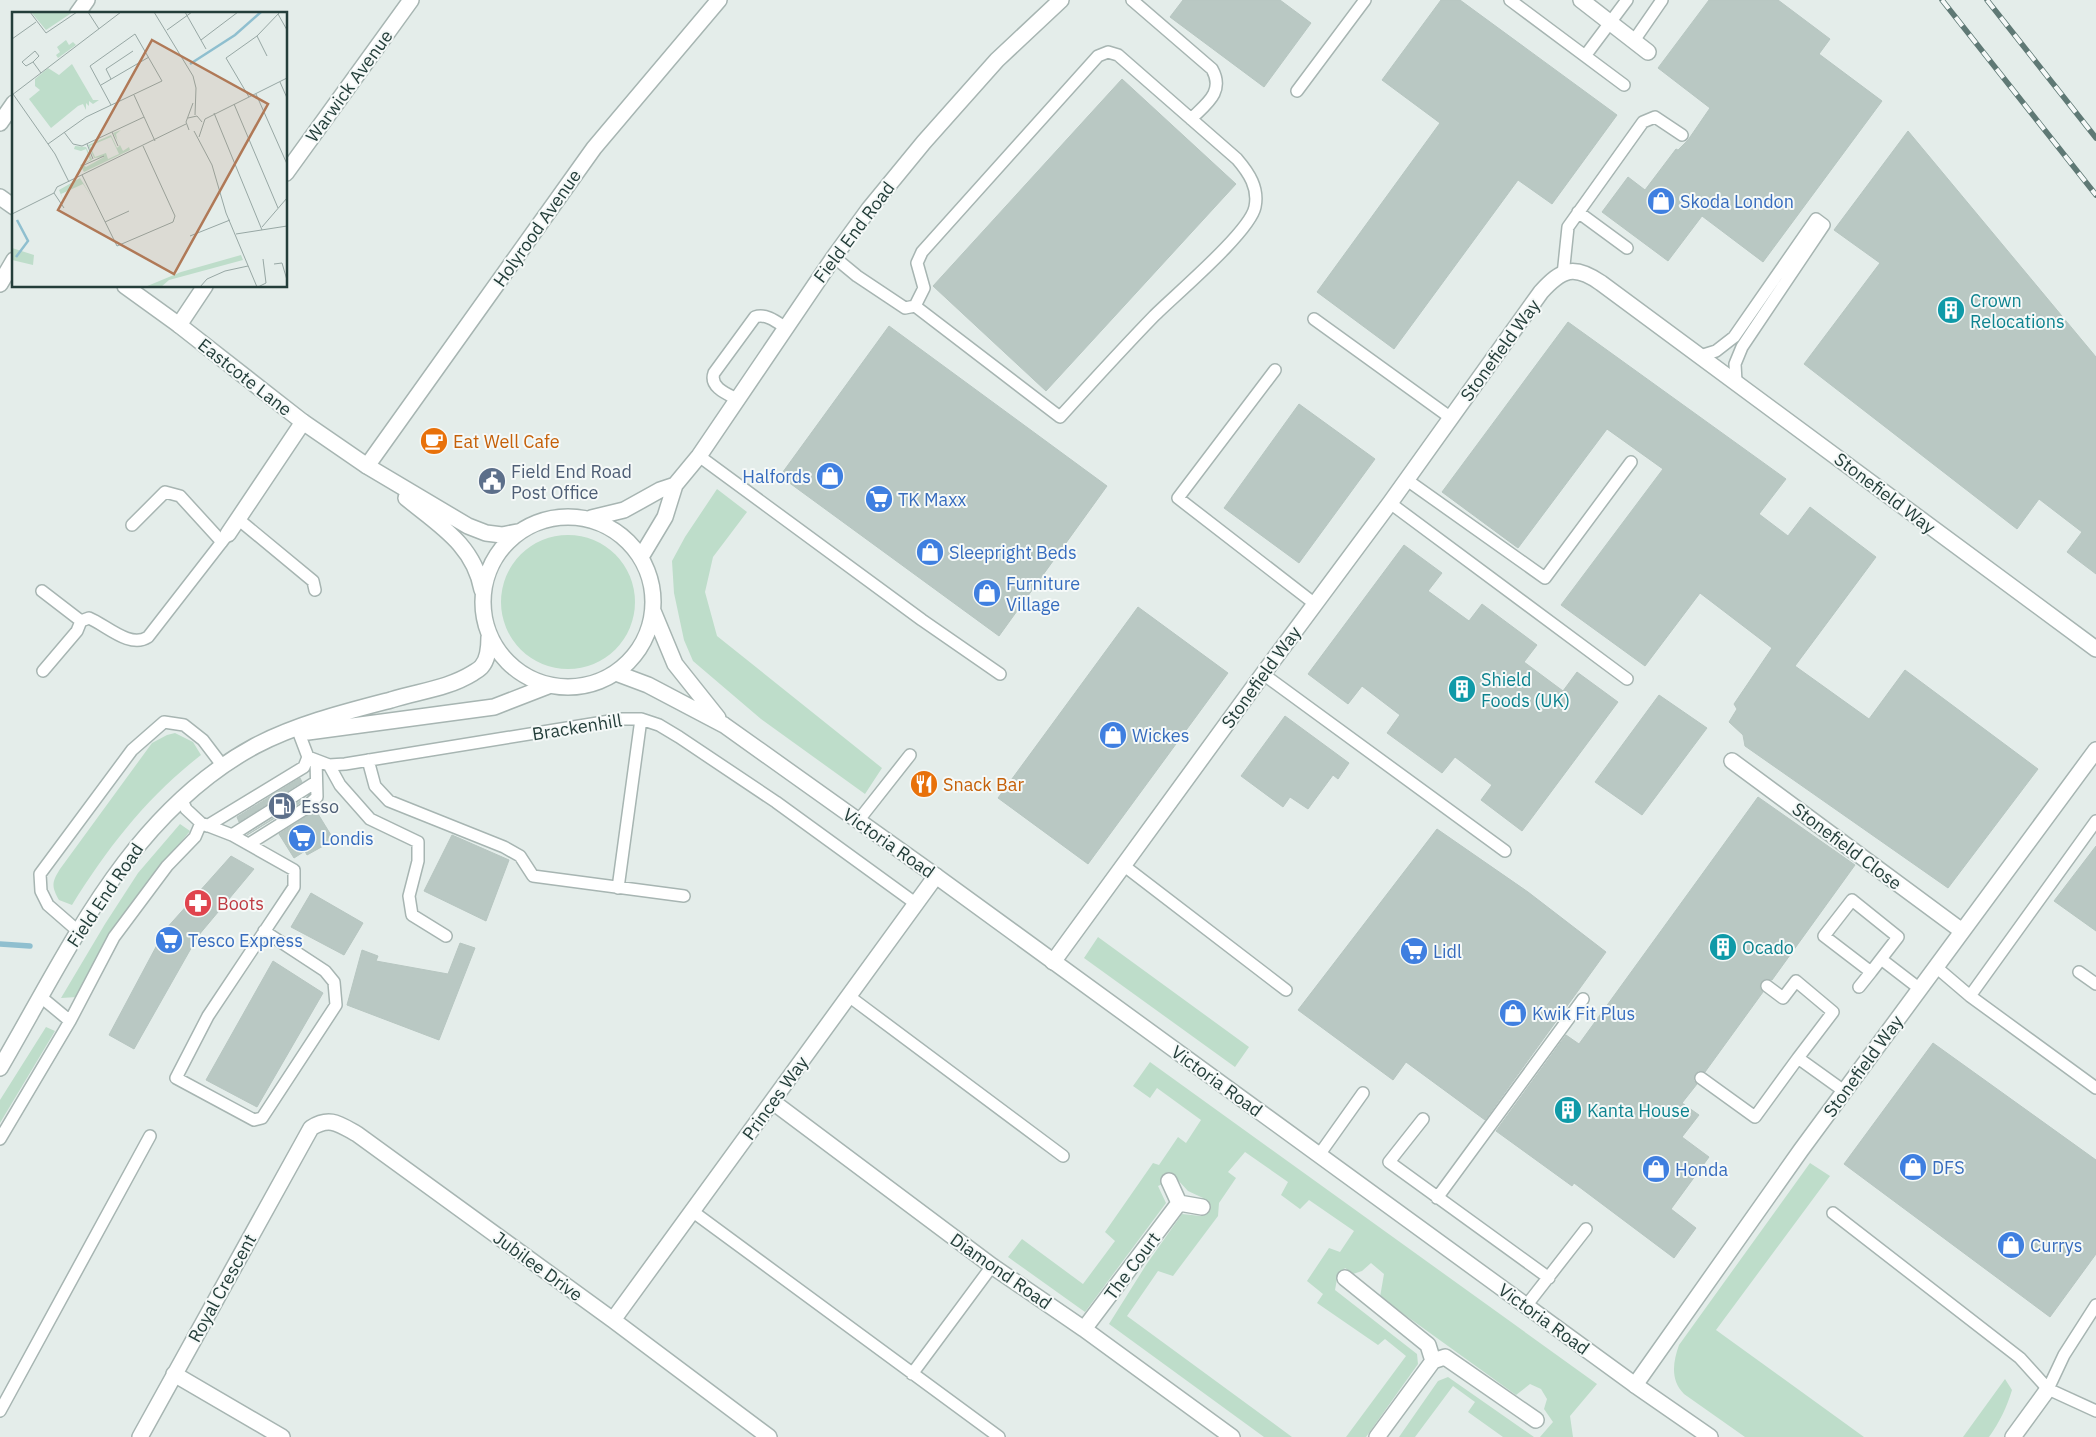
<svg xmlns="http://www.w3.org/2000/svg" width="2096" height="1437" font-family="'IBM Plex Sans',sans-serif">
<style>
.green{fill:#beddca}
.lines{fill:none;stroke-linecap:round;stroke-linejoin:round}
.stream{stroke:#8fbfcf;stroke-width:5.5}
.building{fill:#b9c8c3;stroke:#b7c6c1}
.service-casing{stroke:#a7b5b2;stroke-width:14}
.minor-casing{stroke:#a7b5b2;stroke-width:18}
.tertiary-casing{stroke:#a7b5b2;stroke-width:18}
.service{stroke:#fff;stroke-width:11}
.minor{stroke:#fff;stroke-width:15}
.tertiary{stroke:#fff;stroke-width:15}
.rail-casing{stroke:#5f7975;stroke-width:5.5}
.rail{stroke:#f5f9f8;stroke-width:4;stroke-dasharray:11;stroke-linecap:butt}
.labels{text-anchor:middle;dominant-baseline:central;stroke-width:4;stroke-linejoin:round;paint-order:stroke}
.street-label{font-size:18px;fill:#243e3a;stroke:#f5f9f8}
.shop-label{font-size:18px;fill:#366cbe;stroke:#f5f9f8;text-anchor:start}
.culture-label{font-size:18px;fill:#0d838f;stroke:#f5f9f8;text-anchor:start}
.food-label{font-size:18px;fill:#c56008;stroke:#f5f9f8;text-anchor:start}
.service-label{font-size:18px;fill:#4e5e75;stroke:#f5f9f8;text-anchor:start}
.health-label{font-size:18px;fill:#be3a42;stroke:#f5f9f8;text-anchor:start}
.inset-river{fill:none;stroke:#8fbfcf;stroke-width:2.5}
.inset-road{fill:none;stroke:#97a7a4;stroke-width:1}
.view{fill:#b07957;fill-opacity:0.15;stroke:#b07957;stroke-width:2.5}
.inset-edge{fill:none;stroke:#243e3a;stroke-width:2.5}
</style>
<rect width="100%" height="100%" fill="#e4edea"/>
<path class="green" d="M717,489L747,512L713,557L705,592L717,636L882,768L865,794L761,719L693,661L684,640L674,593L672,561L685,537Z
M501 602a67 67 0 1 1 134 0a67 67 0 1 1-134 0Z
M175,733L193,742L201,755C147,797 108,847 72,905L59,900C51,886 52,882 60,869L152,743L167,735Z
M180,824L190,831L138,894L114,931L77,997L61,998L105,924L138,873Z
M1098,937L1249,1047L1235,1067L1084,958Z
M46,1027L55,1031L0,1123V1100Z
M1150,1062L1597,1384L1570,1416L1573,1437H1540L1553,1422L1544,1409L1547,1399L1541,1389L1530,1384L1516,1395L1380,1297L1384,1274L1371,1263L1362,1271L1353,1274L1345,1268L1337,1279L1335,1290L1417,1354L1418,1364L1366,1437H1346L1406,1356L1385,1339L1378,1345L1317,1303L1323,1294L1307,1281L1329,1248L1340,1252L1354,1231L1309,1200L1300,1209L1281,1195L1288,1182L1245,1152L1228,1172L1236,1178L1219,1203L1218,1216L1173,1276L1158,1271L1127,1316L1292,1437H1264L1109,1324L1146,1265L1182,1214L1201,1216L1203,1198L1188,1191L1176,1178L1158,1186L1166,1203L1085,1312L1008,1257L1022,1239L1083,1284L1115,1241L1105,1232L1153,1163L1159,1165L1178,1137L1186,1143L1201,1120L1157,1088L1150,1098L1133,1086Z
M1810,1163L1830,1176L1716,1330L1864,1437H1745L1684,1394C1670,1380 1673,1362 1679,1345Z
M1448,1377L1534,1437H1503L1468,1412L1475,1402L1453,1386L1415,1437H1399L1438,1381Z
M2005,1379L2012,1390C2007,1407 1999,1423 1989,1437H1963Z"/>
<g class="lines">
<path class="stream" d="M0,944L30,946"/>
</g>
<path class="building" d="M1183,0H1280L1311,23L1264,87L1170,17Z
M1441,0H1460L1617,115L1552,204L1518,180L1394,349L1317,292L1440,123L1382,80Z
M1709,0H1778L1830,39L1819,54L1882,101L1763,262L1702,216L1668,261L1602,212L1628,177L1645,190L1676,149L1678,150L1688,140L1710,108L1658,68Z
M1122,79L1236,184L1046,391L933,286Z
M1908,131L2096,357V574L2067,552L2082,532L2039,499L2017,529L1804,364L1880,263L1834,230Z
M1568,322L1786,479L1759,514L1788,536L1810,507L1876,557L1795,666L1869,719L1905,670L2038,769L1948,888L1745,746L1743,735L1729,722L1737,709L1734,704L1772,648L1700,593L1645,666L1561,605L1663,469L1607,429L1518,548L1442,492Z
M889,326L1107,486L999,636L780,476Z
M1299,404L1375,459L1299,563L1224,508Z
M1404,545L1442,573L1428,591L1469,621L1482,604L1537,645L1524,662L1563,691L1577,672L1618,702L1522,831L1481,800L1492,785L1455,757L1442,773L1387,733L1400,715L1362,686L1348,704L1308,674Z
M1138,607L1228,673L1088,864L998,798Z
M1659,695L1707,728L1642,815L1595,782Z
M1285,716L1349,763L1338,779L1333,775L1308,809L1290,797L1283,807L1241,776Z
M300,778L302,782L239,822L237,817Z
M1758,797L1855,865L1772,980L1765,979L1761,982L1760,988L1763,992L1705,1072L1698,1071L1695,1074L1694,1081L1697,1084L1682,1103L1699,1115L1682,1137L1709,1157L1671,1209L1696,1228L1674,1258L1574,1183L1572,1186L1496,1131L1566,1035L1579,1044Z
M305,798L298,804L247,835Z
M315,809L334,840L307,855L305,851L294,858L279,834L307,816Z
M1437,829L1528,892L1606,952L1485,1120L1406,1062L1393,1080L1298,1010Z
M452,835L509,860L486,921L424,891Z
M2096,846V931L2054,901Z
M231,856L254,869L198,936L134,1049L109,1035L165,930Z
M311,893L363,923L344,955L291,927Z
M460,943L475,948L439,1040L347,1005L362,950L378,956L376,961L448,974Z
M273,961L323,993L257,1107L206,1080Z
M1933,1043L2096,1160V1254L2050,1317L1844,1164Z"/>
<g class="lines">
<defs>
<path id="service" d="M1132,0L1212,69C1225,92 1206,104 1191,119
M1510,0L1624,85
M1633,42L1662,0
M1585,56L1627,0
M1297,91L1365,0
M1578,212L1627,248
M834,257L857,276L905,308L915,306L1060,417C1091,383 1122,349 1154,316C1175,295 1250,232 1255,207C1259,188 1249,173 1237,159L1118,55L1108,52L1098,56L922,252L917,263L924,288L915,306
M1563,275L1568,227L1643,122L1655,117L1682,135
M1314,319L1451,418
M1700,356L1716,351L1734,337L1816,219L1824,225L1742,347L1735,364L1736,382
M1275,370L1178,498L1315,604
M737,399C727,394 709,387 714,373L755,317C766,313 777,322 786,328
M699,456L922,620L1000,674
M1407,480L1545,578L1631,462
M1390,503L1627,679
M238,519L313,581L315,590
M132,525L165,492L180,496L222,542
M42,591L81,621L89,618C106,625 130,649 148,637L228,534
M43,671L77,631L81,621
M1263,674L1505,851
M297,728L308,757L329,765L345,764L622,719H641L659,725L679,737L776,802L915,903
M368,760L375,786L389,801L504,847L520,856L533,876L684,896
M329,765L340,785L370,819L418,842V861L409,896L412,915L446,936
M858,821L910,755
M201,823L232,835L294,870V887L208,1016L176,1078L254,1120L262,1118L336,1005L334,982L325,971L264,931
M207,826L304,767L308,757
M232,835L316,782
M249,844L303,810L317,797L316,760
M1123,865L1286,990
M618,888L641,719
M79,932L48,905L41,891L40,874L132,750L164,722L184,725L203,740L222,765
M1881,959L1871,972L1824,936L1852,900L1898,937L1881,959L1920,989
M1936,967L1970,996L2096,1088
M2079,972L2096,984
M1767,986L1783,998L1796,981L1833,1012L1798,1058
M1859,987L1871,972
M1970,996L2096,821
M41,997L70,1021
M850,997L1063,1156
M1701,1078L1755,1117L1798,1058L1844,1091
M1423,1119L1389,1162L1549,1278
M0,1139L70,1021L114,937L167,866L195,837L201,823L186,809L181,798
M1319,1155L1363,1093
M1437,1198L1583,999
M692,1211L999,1437
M1833,1213L2020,1358L2048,1389L2096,1411
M1526,1306L1586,1229
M912,1374L992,1266
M2048,1389L2064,1355L2096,1305
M0,1411L150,1136"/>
<path id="minor" d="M1581,0L1648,52
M77,14L87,0
M0,123L14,103
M286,173L411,0
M0,284L14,260
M179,325L205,286
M367,466L594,148L719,0
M228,534L303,422
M1732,761L1962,931
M1053,962L1263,674L1390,503L1541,292C1562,269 1574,264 1601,283L2096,649
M773,1102L992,1266L1084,1329L1232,1437
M1169,1181L1179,1203L1202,1207
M1345,1278L1428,1345L1433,1361L1445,1357L1536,1420
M613,1320L936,876
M1084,1329L1179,1203
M174,1374L282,1437
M1635,1385L1801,1150L2096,750
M140,1437L311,1128C330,1116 339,1124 357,1134L613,1320L769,1437
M1377,1437L1433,1361
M2013,1437L2048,1389"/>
<path id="tertiary" d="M0,197L14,207
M125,286L179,325L303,422L367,466L468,526L486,533L502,535L517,532
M406,498C439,525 474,545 482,590
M483 602a85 85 0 1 1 170 0a85 85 0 1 1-170 0Z
M591,518L624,510L660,490L675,485
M641,557L665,517L675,485L699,456L834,257L869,209L924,142L997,60L1061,0
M653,611L675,664L718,718
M616,673L648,685L724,725L936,876L1635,1385L1710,1437
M308,732L494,707L548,686
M0,1068C69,950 129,814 255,746C297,724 345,712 391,700C419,691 447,689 473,673C476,671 480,669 482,666C488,659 489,646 489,637"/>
</defs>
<use href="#service" class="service-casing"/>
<use href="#minor" class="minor-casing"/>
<use href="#tertiary" class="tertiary-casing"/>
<use href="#service" class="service"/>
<use href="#minor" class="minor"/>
<use href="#tertiary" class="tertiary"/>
<defs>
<path id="rail" d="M1942,0L2096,195
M1987,0L2096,138"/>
</defs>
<use href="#rail" class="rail-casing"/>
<use href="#rail" class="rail"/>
</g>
<defs>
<symbol id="shop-disc" viewBox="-11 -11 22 22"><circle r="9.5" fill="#3f7fe0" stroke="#f5f9f8"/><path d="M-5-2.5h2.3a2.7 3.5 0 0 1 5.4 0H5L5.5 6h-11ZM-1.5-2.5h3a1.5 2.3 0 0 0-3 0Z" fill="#fff"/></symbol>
<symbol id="building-disc" viewBox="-11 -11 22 22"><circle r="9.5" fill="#0f9aa8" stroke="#f5f9f8"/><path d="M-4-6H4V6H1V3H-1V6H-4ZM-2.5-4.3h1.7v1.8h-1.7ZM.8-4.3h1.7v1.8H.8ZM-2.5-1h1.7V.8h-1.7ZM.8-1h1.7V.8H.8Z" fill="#fff"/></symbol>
<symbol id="cafe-disc" viewBox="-11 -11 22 22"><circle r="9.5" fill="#e8710a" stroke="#f5f9f8"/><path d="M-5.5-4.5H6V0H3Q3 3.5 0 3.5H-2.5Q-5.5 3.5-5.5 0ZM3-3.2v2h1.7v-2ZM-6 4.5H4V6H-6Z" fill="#fff"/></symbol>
<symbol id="civic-disc" viewBox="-11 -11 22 22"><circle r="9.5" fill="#5c6f8a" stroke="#f5f9f8"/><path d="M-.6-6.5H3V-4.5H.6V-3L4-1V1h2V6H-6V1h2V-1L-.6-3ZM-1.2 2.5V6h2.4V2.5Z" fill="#fff"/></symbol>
<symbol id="supermarket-disc" viewBox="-11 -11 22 22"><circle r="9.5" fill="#3f7fe0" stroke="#f5f9f8"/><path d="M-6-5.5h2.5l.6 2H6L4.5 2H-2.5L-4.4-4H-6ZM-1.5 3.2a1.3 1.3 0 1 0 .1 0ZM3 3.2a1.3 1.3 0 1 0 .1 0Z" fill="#fff"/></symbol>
<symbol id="restaurant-disc" viewBox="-11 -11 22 22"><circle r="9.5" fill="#e8710a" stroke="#f5f9f8"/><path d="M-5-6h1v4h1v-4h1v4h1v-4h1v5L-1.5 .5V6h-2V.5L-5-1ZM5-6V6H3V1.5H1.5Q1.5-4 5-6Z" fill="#fff"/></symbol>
<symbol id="fuel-disc" viewBox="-11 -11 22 22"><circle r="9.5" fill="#5c6f8a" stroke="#f5f9f8"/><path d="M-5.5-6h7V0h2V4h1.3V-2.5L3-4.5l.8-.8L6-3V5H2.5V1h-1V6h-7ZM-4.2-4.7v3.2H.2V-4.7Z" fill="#fff"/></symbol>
<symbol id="pharmacy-disc" viewBox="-11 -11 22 22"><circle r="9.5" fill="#e0444e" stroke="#f5f9f8"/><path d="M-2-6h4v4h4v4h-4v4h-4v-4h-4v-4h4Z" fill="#fff"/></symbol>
</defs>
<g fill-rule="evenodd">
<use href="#shop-disc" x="1645" y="185" width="32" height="32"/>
<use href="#building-disc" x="1935" y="294" width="32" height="32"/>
<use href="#cafe-disc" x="418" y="425" width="32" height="32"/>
<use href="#shop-disc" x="814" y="460" width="32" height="32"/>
<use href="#civic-disc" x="476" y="465" width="32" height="32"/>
<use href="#supermarket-disc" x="863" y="483" width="32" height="32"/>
<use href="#shop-disc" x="914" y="536" width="32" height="32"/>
<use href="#shop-disc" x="971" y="577" width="32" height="32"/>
<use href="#building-disc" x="1446" y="673" width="32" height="32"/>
<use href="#shop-disc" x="1097" y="719" width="32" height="32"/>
<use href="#restaurant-disc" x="908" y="768" width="32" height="32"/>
<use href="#fuel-disc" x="266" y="790" width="32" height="32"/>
<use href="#supermarket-disc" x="286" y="822" width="32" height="32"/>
<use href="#pharmacy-disc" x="182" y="887" width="32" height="32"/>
<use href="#supermarket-disc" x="153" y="924" width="32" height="32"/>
<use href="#building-disc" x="1707" y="931" width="32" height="32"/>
<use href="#supermarket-disc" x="1398" y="935" width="32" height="32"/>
<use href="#shop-disc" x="1497" y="997" width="32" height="32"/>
<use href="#building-disc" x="1552" y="1094" width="32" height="32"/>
<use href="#shop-disc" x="1897" y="1151" width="32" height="32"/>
<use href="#shop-disc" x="1640" y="1153" width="32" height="32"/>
<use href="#shop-disc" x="1995" y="1229" width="32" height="32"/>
</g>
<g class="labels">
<g class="street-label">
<text transform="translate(349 86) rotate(-54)">Warwick Avenue</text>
<text transform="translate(537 228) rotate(-55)">Holyrood Avenue</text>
<text transform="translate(854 232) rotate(-53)">Field End Road</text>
<text transform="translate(1500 350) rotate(-54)">Stonefield Way</text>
<text transform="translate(245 377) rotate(38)">Eastcote Lane</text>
<text transform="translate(1885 493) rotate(37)">Stonefield Way</text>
<text transform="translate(1261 677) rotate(-54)">Stonefield Way</text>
<text transform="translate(577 727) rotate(-9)">Brackenhill</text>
<text transform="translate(889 843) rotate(35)">Victoria Road</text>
<text transform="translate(1847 846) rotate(37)">Stonefield Close</text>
<text transform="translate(105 895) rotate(-56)">Field End Road</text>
<text transform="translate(1863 1066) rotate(-54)">Stonefield Way</text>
<text transform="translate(1217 1081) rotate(36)">Victoria Road</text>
<text transform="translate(775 1098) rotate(-54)">Princes Way</text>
<text transform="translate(538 1266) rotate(36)">Jubilee Drive</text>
<text transform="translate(1132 1266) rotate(-53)">The Court</text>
<text transform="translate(1001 1271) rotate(35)">Diamond Road</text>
<text transform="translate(222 1288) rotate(-61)">Royal Crescent</text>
<text transform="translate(1544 1319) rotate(36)">Victoria Road</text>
</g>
<g class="shop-label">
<text x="1680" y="201">Skoda London</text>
<text x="811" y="476" text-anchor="end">Halfords</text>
<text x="898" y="499">TK Maxx</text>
<text x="949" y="552">Sleepright Beds</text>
<text x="1006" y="583">Furniture<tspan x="1006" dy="21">Village</tspan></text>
<text x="1132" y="735">Wickes</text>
<text x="321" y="838">Londis</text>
<text x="188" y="940">Tesco Express</text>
<text x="1433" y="951">Lidl</text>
<text x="1532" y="1013">Kwik Fit Plus</text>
<text x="1932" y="1167">DFS</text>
<text x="1675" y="1169">Honda</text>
<text x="2030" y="1245">Currys</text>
</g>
<g class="culture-label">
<text x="1970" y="300">Crown<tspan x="1970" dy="21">Relocations</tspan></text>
<text x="1481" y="679">Shield<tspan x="1481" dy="21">Foods (UK)</tspan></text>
<text x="1742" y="947">Ocado</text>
<text x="1587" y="1110">Kanta House</text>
</g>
<g class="food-label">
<text x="453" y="441">Eat Well Cafe</text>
<text x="943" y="784">Snack Bar</text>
</g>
<g class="service-label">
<text x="511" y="471">Field End Road<tspan x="511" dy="21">Post Office</tspan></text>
<text x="301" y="806">Esso</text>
</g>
<g class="health-label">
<text x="217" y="903">Boots</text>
</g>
</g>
<g transform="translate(12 12)">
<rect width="275" height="275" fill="#e4edea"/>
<path d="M19,0H61L34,18ZM54,28L57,33L61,30L64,33L46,46L44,43L48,40L45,35ZM60,52L81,88H87L81,92L77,89V94L74,91V98L71,92L66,94L39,116L17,87L28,78L23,74V67L36,56L47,63ZM109,118L104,122L105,127L111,139L117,135L118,138L72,160L68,153L78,148L74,137L69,139L62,137L63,134L74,135L80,147V148L71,152L74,155L92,145L82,146L76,133L99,123L105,136L108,133L101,121ZM99,125L107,142L96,147L94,141L83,145L78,134ZM68,166L81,187L71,172L49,182L53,193L47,178ZM0,236L22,243L21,253L0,248ZM229,243L231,248L157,268L149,275H133L169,260Z" fill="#beddca" fill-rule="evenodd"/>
<path class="inset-river" d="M178,52L223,23L249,0M4,245L16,229L5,208"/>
<path class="inset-road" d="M18,0L34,21L65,0M76,0L87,17M142,0L181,64L184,76L183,103M173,0L194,37M266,2L275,18M155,18L180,0M245,24L255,44M0,27L24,10M189,28L226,0M21,50L14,54L10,50L23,39L27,44L21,50L29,61M99,67L94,57L121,39M268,70L275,86M89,73L137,45M1,82L43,142L57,170M244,82L275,152M0,83L109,0M122,83L143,129M237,85L214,46L245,24L268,0M222,92L266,196M202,101L250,218M176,106L185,104L190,110M177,118L174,110L181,91M182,119L200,153L214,201L245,275M52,120L61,132L70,134L132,105M100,120L106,134M187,125L193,107L275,66M36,132L74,105L150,69L123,22L78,54L99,93M75,132L81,147M72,153L92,144M70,163L105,234L161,210L163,204L131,134M42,181L52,196M0,202L42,181L45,175L174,112M93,210L117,199M250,215L275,186M224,222L275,214M178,224L218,208M262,252L270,251L275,268M188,275L195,267L213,259L236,254M246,275L254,271L251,247"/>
<path class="view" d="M140,28L256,92L162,262L46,198Z"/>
<rect width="275" height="275" class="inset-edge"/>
</g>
</svg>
